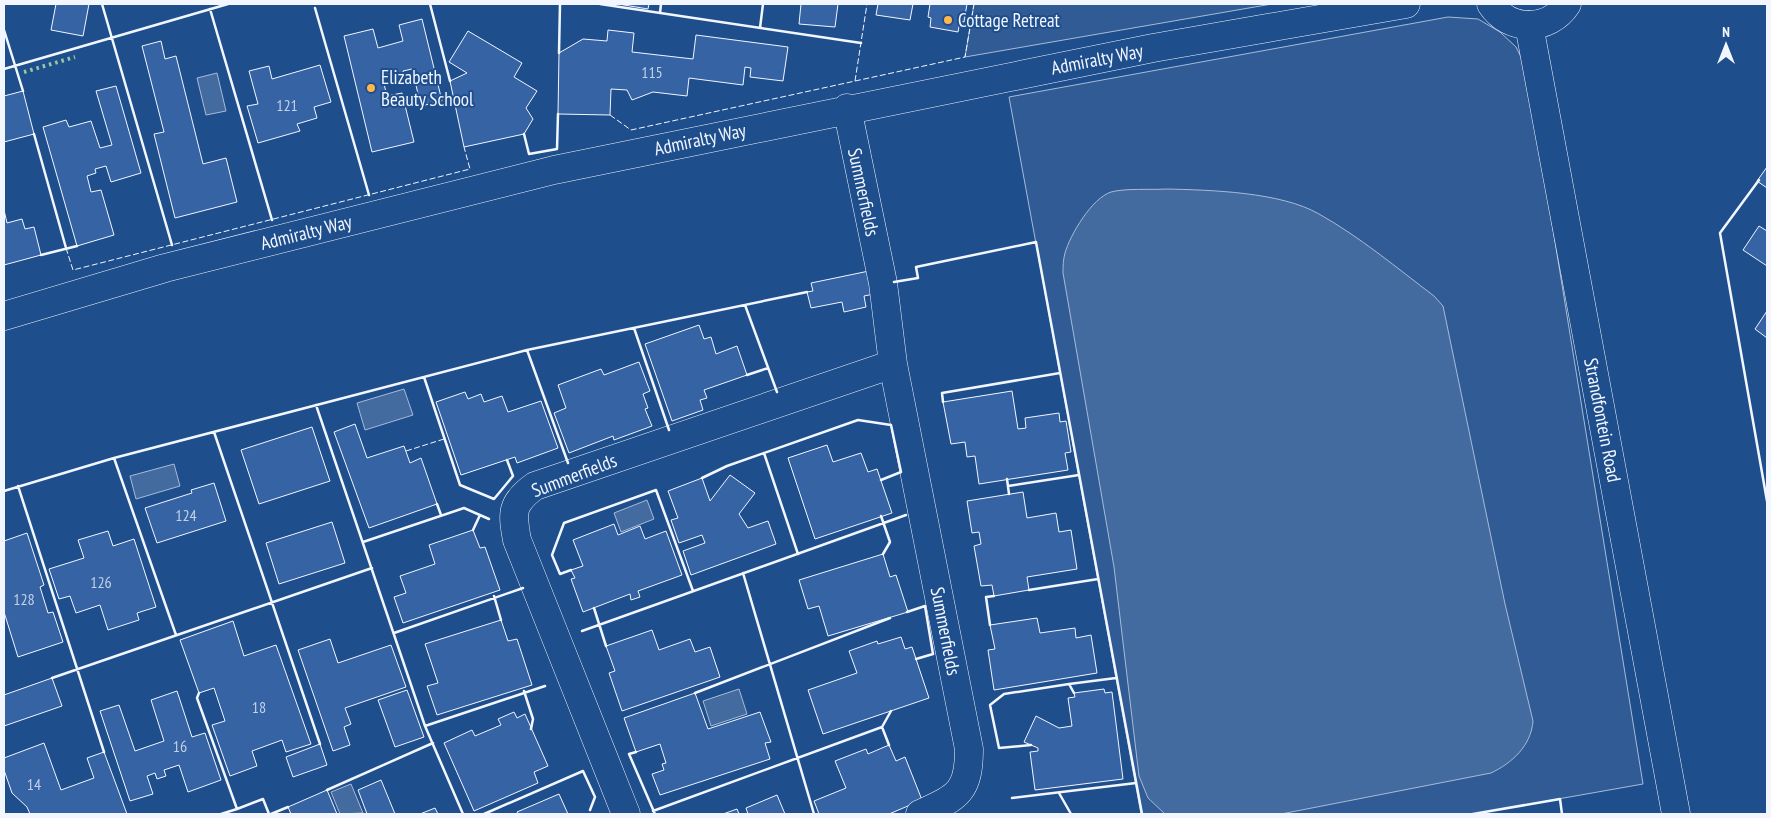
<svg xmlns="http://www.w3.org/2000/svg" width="1771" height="818" font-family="'PT Sans Narrow',sans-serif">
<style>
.built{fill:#305b95;stroke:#a8bbd7}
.water{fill:#446ba0;stroke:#a8bbd7}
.building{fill:#3563a3;stroke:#f2f6ff}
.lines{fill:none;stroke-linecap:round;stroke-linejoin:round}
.minor-casing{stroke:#f2f6ff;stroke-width:29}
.tertiary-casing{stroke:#f2f6ff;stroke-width:29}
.secondary-casing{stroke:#f2f6ff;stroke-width:29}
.minor{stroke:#1f4e8c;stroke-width:28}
.tertiary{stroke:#1f4e8c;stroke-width:28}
.secondary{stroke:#1f4e8c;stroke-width:28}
.hedge{stroke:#97c8a6;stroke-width:4;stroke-dasharray:2.5 4;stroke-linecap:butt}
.fence{stroke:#f2f6ff;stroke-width:1;stroke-dasharray:6 2.5;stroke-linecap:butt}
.wall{stroke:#f2f6ff;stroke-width:2.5}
.poi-dot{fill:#ffb74d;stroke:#1f4e8c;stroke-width:2}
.labels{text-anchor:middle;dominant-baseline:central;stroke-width:4;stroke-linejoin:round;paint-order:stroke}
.number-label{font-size:16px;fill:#c3d1e8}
.poi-label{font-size:19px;fill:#f2f6ff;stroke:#1f4e8c;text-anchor:start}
.street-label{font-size:19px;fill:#f2f6ff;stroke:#1f4e8c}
</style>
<rect width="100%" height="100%" fill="#1f4e8c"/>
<path class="built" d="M974,4H1272L965,57Z
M1448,17L1478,19L1500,32L1516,47L1527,69L1643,784L1473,814H1141L1009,97Z"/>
<path class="water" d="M217,73L226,111L206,115L197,78Z
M1166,189C1211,190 1281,192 1319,214C1360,237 1397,268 1434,296L1443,306L1505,604L1533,721C1531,746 1512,763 1491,773L1281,814H1165L1148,798L1139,776L1114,567L1063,273C1063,267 1063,260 1065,253C1070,235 1092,198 1111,192C1126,188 1151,190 1166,189Z
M404,389L413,415L365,430L357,403Z
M174,464L180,486L136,499L130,476Z
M647,500L654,519L621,532L614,513Z
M739,689L747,714L711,726L703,701Z
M351,784L363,813L340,814L331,792Z"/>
<path class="building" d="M56,4H89L83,36L51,30Z
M618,4H649L648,9Z
M801,4H838L835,27L799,24Z
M878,4H913L910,20L876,15Z
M930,4H967L964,22L960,21L958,32L930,27L931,18L928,17Z
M422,19L442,101L421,106L412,69L403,71L405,79L393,83L391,74L382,76L387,96L402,93L414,142L372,152L344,36L373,29L378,48L403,41L399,25Z
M608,30L634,33L632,52L693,59L696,35L788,47L783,81L750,77L751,68L745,67L743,85L689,78L687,96L653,92L632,100L627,90L611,89L610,115L558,114L559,53L583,39L607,41Z
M468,31L522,63L514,77L537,91L526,108L533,119L524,134L464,147L450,81L467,73L449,62Z
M161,41L165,59L176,56L203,164L226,158L237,202L175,218L154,134L164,132L142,46Z
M320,65L331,102L314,107L317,118L297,124L300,131L258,143L247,106L258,104L249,71L269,66L272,79Z
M116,86L141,173L111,182L106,166L95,169L96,173L87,176L91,192L101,190L114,235L77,246L43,127L66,120L69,127L91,121L100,148L112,145L96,91Z
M23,91L34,134L4,142V96Z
M1767,167V188L1757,181Z
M4,210L7,223L22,219L25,229L34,227L41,255L4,265Z
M1759,226L1767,231V266L1743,250Z
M869,271L874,294L864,296L866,307L844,312L842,302L811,308L807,292L813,291L811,283Z
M1767,311V338L1755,329Z
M699,325L704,339L711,337L716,354L737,346L747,375L704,390L707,398L700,400L703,410L672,421L645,344Z
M639,362L650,391L643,394L648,408L645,409L652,426L614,440L613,436L569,453L554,413L566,408L558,385L601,369L604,375Z
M1012,391L1018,429L1026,428L1025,418L1059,413L1060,422L1066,421L1071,452L1065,453L1068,470L979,484L975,456L967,457L965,442L951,444L943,402Z
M465,392L468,399L481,394L484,402L502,396L508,412L541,401L558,448L517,463L515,457L461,475L436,402Z
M355,424L367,458L404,446L410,463L421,458L437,504L369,528L334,432Z
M312,427L330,481L259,504L241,450Z
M827,445L833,462L861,453L868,472L877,469L892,513L815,539L788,458Z
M730,475L755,493L739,514L748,528L768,521L776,544L691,575L683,551L705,543L702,535L679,543L671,520L678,518L668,491L702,478L710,501Z
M214,483L226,521L157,543L145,508L192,493L191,490Z
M1023,492L1027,518L1056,513L1059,532L1071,530L1077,569L1027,577L1029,590L994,596L992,585L981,586L974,546L981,544L979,532L972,533L967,501Z
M332,522L345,563L279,584L266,543Z
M614,524L618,535L640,526L645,539L666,531L682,575L638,591L640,597L631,600L630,594L583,612L571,579L575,578L571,570L583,566L573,540Z
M473,530L480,548L485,547L500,590L403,623L394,597L406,593L400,576L435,564L429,545Z
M108,531L113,546L134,539L156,607L137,613L139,620L108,630L100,605L76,613L70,596L59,599L49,569L84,558L78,540Z
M27,533L44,585L40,587L48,613L53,612L63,642L18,657L4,612V541Z
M883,554L890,577L896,575L908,612L828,636L819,606L808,609L799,580Z
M1037,618L1040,633L1075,628L1076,638L1091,635L1097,673L994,690L988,650L995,649L990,625Z
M501,620L508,641L517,639L532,685L437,715L427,686L438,683L425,644Z
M233,621L244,656L276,645L311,744L286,752L282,740L252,751L257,766L230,776L212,725L225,721L214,688L199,693L180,640Z
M652,630L659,650L690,639L695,652L710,647L720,677L622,711L609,673L615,671L606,646Z
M901,637L905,649L912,647L929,698L823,734L808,690L857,673L849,651L877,641L878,644Z
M330,639L338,663L391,645L406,687L345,708L351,724L344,727L350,745L333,751L298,650Z
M52,678L62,706L4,726V695Z
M1104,689L1105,693L1112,692L1123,779L1035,790L1030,752L1038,751V748L1024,742L1036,716L1059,728L1072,726L1068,698L1075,697L1074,693Z
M407,690L424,737L395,747L378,700Z
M177,691L192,737L205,733L221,780L188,792L179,765L164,770L166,776L157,779L155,773L147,776L153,794L130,801L100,711L119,705L135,751L164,741L151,700Z
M695,693L708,729L760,712L771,742L765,743L770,759L660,795L652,774L664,770L662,764L666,763L660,744L636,752L624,718Z
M514,712L517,718L525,714L548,766L534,772L538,783L474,811L444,743L472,730L475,736L501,725L498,719Z
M44,743L61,790L94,778L87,758L104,752L127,814H30L27,807L12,793L4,770V758Z
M320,744L327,765L293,777L286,757Z
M889,745L896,761L905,757L922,800L889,814H819L814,801L846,788L835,761L866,749L868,754Z
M381,780L395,814H367L358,790Z
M327,790L337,814H291L288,807Z
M559,794L568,814H518L517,812Z
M777,795L785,814H748L746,808Z
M435,808L438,814H420Z
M737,809L739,814H723Z"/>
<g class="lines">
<defs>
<path id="minor" d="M847,108L883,283L893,364L969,749C969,793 957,797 920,814
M4,316L165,268L554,170L1153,48L1406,4
M626,814L517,540C512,513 511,503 535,486L893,364"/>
<path id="tertiary" d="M1529,25L1676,814"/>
<path id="secondary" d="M1491,4C1509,32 1549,32 1567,4"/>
</defs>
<use href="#minor" class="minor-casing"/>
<use href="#tertiary" class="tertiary-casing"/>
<use href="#secondary" class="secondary-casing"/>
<use href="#minor" class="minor"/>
<use href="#tertiary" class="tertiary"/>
<use href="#secondary" class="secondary"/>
<path class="hedge" d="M24,72L75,57"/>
<path class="fence" d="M855,81L867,4
M610,115L631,130L965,57L974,4
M66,248L73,270L470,169L464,147
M406,451L444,439"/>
<path class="wall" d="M102,4L172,245
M430,4L450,81
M600,4L861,43
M315,8L369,195
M210,9L272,220
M660,13L661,4
M760,28L763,4
M4,30L23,91
M559,53L560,4
M4,69L228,4
M34,134L66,248
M524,134L529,154L557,149L558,114
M1759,180L1720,233L1767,501
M41,255L77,246
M894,282L918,278L916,267L1036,242L1142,814
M745,305L777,392
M634,328L669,430
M527,350L568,463
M747,375L768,368
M424,377L460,485L494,499L513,476L507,460
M943,402L942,393L1060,373
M316,405L425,726L463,814
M214,432L320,744
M764,453L798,554
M114,458L176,635
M702,478L727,466L858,420L891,425L901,472L881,480
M1007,479L1009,494
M18,486L104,752
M1008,486L1079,475
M4,491L114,458L527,350L807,292
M437,504L441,515
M881,516L890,542L883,554
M473,530L480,515
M363,542L464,508L489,519
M571,570L560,574L552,555L564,523L656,490L693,591
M743,573L814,814
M1029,590L1098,579
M494,596L501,620
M594,608L606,646
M907,612L925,606L933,654L916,659
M990,625L986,597L994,596
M582,631L906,515
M394,633L523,588
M52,678L372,568
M1069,684L1116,678
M524,691L533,719L531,729
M199,693L197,698L237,809L221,814
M695,693L890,618
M425,726L545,686
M882,727L889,745
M1031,745L999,748L990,705L1004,694L1069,684L1074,693
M636,752L629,754L655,814
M327,790L433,743
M1059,793L1071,814
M1012,798L1136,783
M237,809L263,799L269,814
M653,811L882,727L891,711
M271,814L288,807
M484,814L583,771L595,797L590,810
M1473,814L1560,799L1562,814"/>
</g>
<g class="poi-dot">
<circle cx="948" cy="20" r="5"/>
<circle cx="371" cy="88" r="5"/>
</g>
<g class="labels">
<g class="number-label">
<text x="652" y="72">115</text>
<text x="287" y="105">121</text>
<text x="186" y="515">124</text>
<text x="101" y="582">126</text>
<text x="24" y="599">128</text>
<text x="259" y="707">18</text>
<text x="180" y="746">16</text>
<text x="34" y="784">14</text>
</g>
<g class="poi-label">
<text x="958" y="20">Cottage Retreat</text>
<text x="381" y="77">Elizabeth<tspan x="381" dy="22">Beauty School</tspan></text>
</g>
<g class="street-label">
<text transform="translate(1097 59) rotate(-11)">Admiralty Way</text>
<text transform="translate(700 139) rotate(-12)">Admiralty Way</text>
<text transform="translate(864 192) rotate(78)">Summerfields</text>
<text transform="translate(306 232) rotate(-14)">Admiralty Way</text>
<text transform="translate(1603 420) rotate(79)">Strandfontein Road</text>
<text transform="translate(574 475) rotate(-21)">Summerfields</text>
<text transform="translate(946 631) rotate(79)">Summerfields</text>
</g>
</g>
<rect width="1771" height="818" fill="none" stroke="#f2f6ff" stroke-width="10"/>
<g transform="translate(1726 45)" stroke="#1f4e8c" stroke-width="4" paint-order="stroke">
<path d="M0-4L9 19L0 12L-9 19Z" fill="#f2f6ff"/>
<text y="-8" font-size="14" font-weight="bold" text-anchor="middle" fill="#f2f6ff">N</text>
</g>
</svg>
